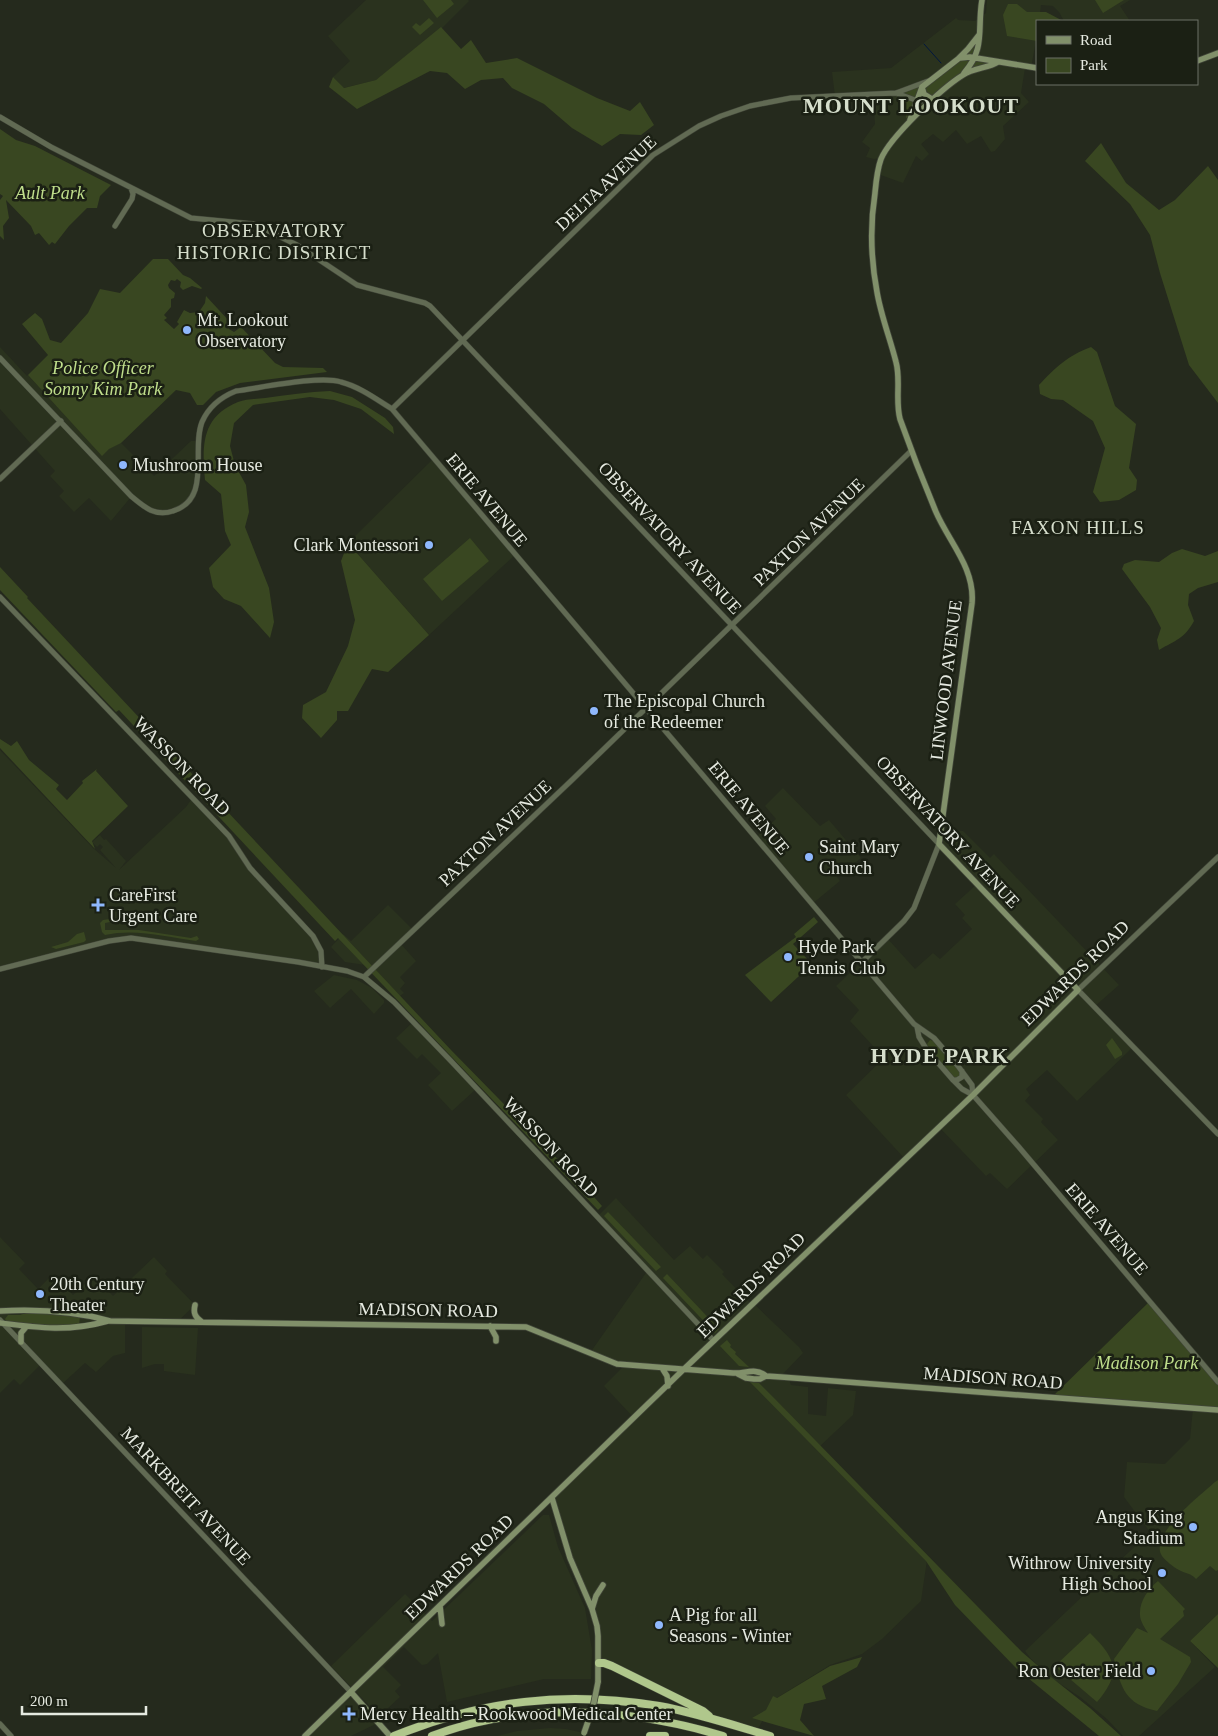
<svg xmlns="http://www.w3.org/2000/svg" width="1218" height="1736" font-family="Georgia,serif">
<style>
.built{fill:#2a321e}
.green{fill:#394721}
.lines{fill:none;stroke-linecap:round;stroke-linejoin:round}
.stream{stroke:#01163e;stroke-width:1}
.tertiary-casing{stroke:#404538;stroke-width:6}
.secondary-casing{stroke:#404538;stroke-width:7}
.motorway-casing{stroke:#404538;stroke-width:9}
.tertiary{stroke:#616a53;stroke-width:5}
.secondary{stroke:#81906a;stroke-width:5.5}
.motorway{stroke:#b0c78c;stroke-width:8}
.secondary-bridge-casing{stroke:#404538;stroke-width:7;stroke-linecap:butt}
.secondary-bridge{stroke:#81906a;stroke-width:5.5}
.poi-dot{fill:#8fb8fd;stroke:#1b2014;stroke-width:2}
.labels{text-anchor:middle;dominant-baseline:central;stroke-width:5;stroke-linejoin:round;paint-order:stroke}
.street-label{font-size:18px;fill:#e6eae1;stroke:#1b2014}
.park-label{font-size:18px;font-style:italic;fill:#bfde8b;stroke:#1b2014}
.poi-label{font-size:18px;fill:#e6eae1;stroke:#1b2014;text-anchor:start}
.neighbourhood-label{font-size:19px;letter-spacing:1px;fill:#d6decc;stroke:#1b2014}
.district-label{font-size:22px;font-weight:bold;letter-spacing:1px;fill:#d6decc;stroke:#1b2014}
</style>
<rect width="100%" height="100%" fill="#252a1d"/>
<path class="built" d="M366,0H468L469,1L408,62L376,80L343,88L333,77L350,61L328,36Z
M987,0H1130L1120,6L1130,21H1064L1059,12L1053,6L1041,5L1039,21H1037V35L1031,68H1025L1021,93L1029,102L1003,126L1005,139L995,151L991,152L981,136L967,144L956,130L943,142L933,134L921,144L929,154L922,161L916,156L903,183L878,174L880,158L874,159L866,157L870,148L862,142L875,124L873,95L835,96L832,72L891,68L956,18L958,20L975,21L986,13Z
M0,347L27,376L28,375L102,455L118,440L154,476L191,441H199L196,489L181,507L160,513L131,497L111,521L89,498L74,512L59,496L64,491L50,476L55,471L0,409Z
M434,458L516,554L429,635L348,543Z
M0,750L93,848L116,868L100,850L103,847L100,844L97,847L92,842L100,835L104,840L106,839L126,861L119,870L186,807L193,797L229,836L242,858L319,945L322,967L131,938L0,969Z
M783,788L820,826L829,820L861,858L837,877L840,881L812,904L756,837L776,819L765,806Z
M941,829L963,831L990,858L994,854L1119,985L1094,1007L1133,1047L1077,1101L1047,1070L1026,1089L1030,1095L1025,1101L1043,1119L1041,1122L1058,1140L1007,1189L990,1173L986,1176L939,1127L905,1159L846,1095L884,1058L850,1021L859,1010L836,986L887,938L915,969L933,953L940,959L972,929L962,918L965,915L955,904L977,884L939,844Z
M388,905L413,930L400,943L416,961L400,977L405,983L400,989L404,993L397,998L365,965L345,962L331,947L343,934L351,941Z
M334,975L357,980L372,988L384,1000V1003L374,1014L351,989L330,1008L314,991Z
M412,1023L475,1090L452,1111L428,1085L441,1073L422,1054L417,1059L396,1038Z
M616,1198L674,1260L690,1246L703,1259L707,1255L724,1272L722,1274L748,1301L754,1304L799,1347L803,1353L781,1376L788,1377L791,1385L808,1387V1414L826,1416L828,1388L856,1391L853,1415L819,1447L927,1560L921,1601L882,1639L862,1654L830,1665L775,1699L756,1732L703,1711L599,1663L598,1636L552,1498L634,1418L604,1386L625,1365L590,1353L648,1270L597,1217Z
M0,1237L25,1263L19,1269L38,1289L53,1274L73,1295L93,1276L113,1296L154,1257L167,1271L165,1274L195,1305L177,1322L125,1321V1353L113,1356L96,1372L85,1363L62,1384L42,1363L20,1385L14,1379L0,1393Z
M142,1327L198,1328L195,1375L164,1371V1364H155L142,1368Z
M1193,1408L1218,1410V1614L1190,1641L1215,1667L1139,1736H1123L1107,1719L1080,1697L1054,1680L1031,1659L1025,1651L1150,1532L1124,1497L1127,1462L1165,1464L1190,1439Z
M543,1515H549L558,1547L585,1608L592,1650L591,1679H544L447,1702L438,1653L427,1664L422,1665L404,1647L383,1667L401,1685L395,1691L400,1697L387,1709L382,1719L331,1666L405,1594L432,1621Z
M351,1692L378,1723L351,1736H305Z
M550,1728L566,1729L584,1733L582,1736H497L517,1731Z"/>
<path class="green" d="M423,0H451L454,4L437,18Z
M1095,0H1124L1103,13Z
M1008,4H1017L1027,12H1046L1063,21H1037V41L1007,36L1003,15Z
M429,18L434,23L420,35L412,27L416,23L420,26Z
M441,27L461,49L471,40L486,63L517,58L597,98L630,111L640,102L654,125L641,135L620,134L602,146L572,128L544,104L512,88L503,78L481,80L465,89L447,73L430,71L357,109L329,87L333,77L344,88L376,80Z
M979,35L976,57L998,62L970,71L912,116L906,118L905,106L897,100L896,93L929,80L958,59Z
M0,129L16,140L35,146L111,185L100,196L97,208H87L69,226L55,244L52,242L49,245L39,233L35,235L31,226L6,200L9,218L3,226L4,240L0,236V200L3,196L0,194Z
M1101,143L1126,183L1159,210L1175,200L1208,166L1218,180V403L1189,365L1160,273L1150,235L1130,204L1085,161Z
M153,259H168L183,275L190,278L202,288L201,289L192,286L183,290L180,287L181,282L177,279L175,281L171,280L168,285L169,288L175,293L174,298L171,299V307L164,315L167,318L164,320L174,329L179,324L177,322L184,310L190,313L199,312L205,303L206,296L230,322L229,329L234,332L241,327L275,363L283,367L323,368L327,372L240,383L216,392L203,405H197L190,393L176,390L121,443L109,449L102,456L28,375L48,355L22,324L35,313L42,319L50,340L61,343L88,313L100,289L120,293Z
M1091,347L1097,352L1115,406L1136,424L1129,468L1137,480L1136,490L1119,500L1100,502L1093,492L1105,448L1093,421L1063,400L1051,399L1040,394L1039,385C1056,367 1067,356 1091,347Z
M330,391L352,397L385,418L393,427L394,434L361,409L334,400L310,397L253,405L234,423L230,446L235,465L246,485L249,512L245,527L269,588L274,622L270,638L241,606L224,599L213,587L209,568L231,545L225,531L221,494L205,480C202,446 201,417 238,402C246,399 256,399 265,398C287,395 308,392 330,391Z
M470,538L489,561L442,601L423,579Z
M348,543L429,635L388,672L372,669L348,711H337V720L321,738L302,718L303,705L326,692L348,646L355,620L341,561Z
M1182,549L1205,556L1218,551V582L1198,588L1189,594L1188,605L1194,621C1184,639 1176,640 1159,650L1157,640L1161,628L1150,607L1122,569L1124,564L1135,560L1159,562L1172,553Z
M0,567L28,597L27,598L451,1050L586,1188L602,1206L598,1210L338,938L335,941L119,710L116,712L0,590Z
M0,739L11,746L17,741L29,760L59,785L56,789L67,800L83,783L82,781L97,769L96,771L128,806L92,841L95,849L0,748Z
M814,917L818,922L793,944L812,964L771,1002L745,975L796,937L794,934Z
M110,919V922L105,923V930H139L191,938L197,936L199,939L196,941C167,937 135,928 105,935L102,932L100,923L103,920Z
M84,932L86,940L84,942L56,949L51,947L68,942L77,934Z
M1112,1038L1122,1052V1055L1115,1059L1106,1045Z
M930,1040L934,1041L960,1072V1076L956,1078L954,1077L929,1049L927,1044Z
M608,1212L661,1267L656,1271L604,1216Z
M667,1274L719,1329L715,1333L663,1278Z
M1150,1301L1218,1382V1410L1052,1397Z
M29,1312L80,1316L79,1325L41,1326L6,1321L5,1319L8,1315H20Z
M727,1340L731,1345L730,1347L736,1352L735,1354L749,1367L739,1366L720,1346Z
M750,1382L759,1383L775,1399L1022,1652L1051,1677L1090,1708L1121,1736H1099L1017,1669L955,1605L926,1561Z
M1218,1480V1570L1216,1571L1210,1566L1196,1579C1191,1573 1186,1574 1179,1570C1173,1567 1166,1561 1162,1556C1148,1535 1201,1495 1215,1482Z
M1158,1581L1185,1609L1183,1611L1184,1616L1160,1639L1190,1657L1191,1662L1178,1684L1157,1711C1125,1704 1121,1688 1114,1659L1137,1628L1148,1633C1145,1628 1140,1621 1140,1615C1139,1602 1148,1589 1158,1581Z
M1218,1614V1668L1190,1641Z
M1090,1633C1116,1658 1122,1673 1097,1702L1057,1668V1664Z
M862,1657L857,1667L822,1686L826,1699L804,1704L800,1720L814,1736L752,1718L766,1710L773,1696L777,1698L830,1666Z"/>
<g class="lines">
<path class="stream" d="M924,44L941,63"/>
<defs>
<path id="tertiary" d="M896,93L918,101L932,100
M0,117L51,147L191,218L254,224L297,245L357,285L425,303L430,306L939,844L914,908L904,921L862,962
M115,226L132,199L133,194L131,188
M0,358L131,496C144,507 155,517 173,511C212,499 191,450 202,422C209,406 221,397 236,391C260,388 320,375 341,382C360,387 376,399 392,409L914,1024L934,1038L958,1066L972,1085L973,1095
M392,409L653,155L699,126L721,116L750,106L791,98L896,93L928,81
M0,479L61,421
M0,597L229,836L250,868L313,936L321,951L322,967
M1218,857L1078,990L1218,1134
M0,969L109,941L131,938L298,962L347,971L364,977L394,1002L450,1060L714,1341
M364,977L573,779L911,451
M917,1027L919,1037L927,1050L953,1080L962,1089L973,1095L1018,1146L1218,1382
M953,1080H957L962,1077V1071
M0,1320L351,1692
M0,1724L11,1736"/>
<path id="secondary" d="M960,58L970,57L1037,68
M1197,61L1218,53
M964,73C986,48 977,29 982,0
M922,87L924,94L932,99
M910,120L922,87L958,59L968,49L979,35
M195,1305C193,1313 195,1317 202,1322
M0,1311C37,1309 74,1311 110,1321L526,1327L617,1364L733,1373C745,1374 755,1367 766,1376
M0,1323C39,1328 69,1332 108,1321
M490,1326L496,1337V1341
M21,1342V1333L26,1327
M662,1368L667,1376L668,1386
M738,1374L746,1378L754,1379H760L766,1376L781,1377L1218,1410
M552,1498L570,1558L592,1609L597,1626L598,1636V1682
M440,1606L442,1624
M592,1609L596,1596L603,1585
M351,1692L390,1736
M305,1736L684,1369L973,1095L1078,990L939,844L972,603C975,568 949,542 936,512C923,481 911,450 900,419C895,400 901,380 896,362C890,338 881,316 877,292C871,260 870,225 875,193C876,182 877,170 881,159C890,137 942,88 963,75C973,68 989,68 998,62"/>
<path id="motorway" d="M599,1663H604L612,1666L703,1711L709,1716
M394,1736C483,1700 565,1691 659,1706C697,1713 733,1725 770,1736
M432,1736C523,1701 631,1708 723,1736
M650,1736H665"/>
</defs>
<use href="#tertiary" class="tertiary-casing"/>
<use href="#secondary" class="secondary-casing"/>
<use href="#motorway" class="motorway-casing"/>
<use href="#tertiary" class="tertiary"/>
<use href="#secondary" class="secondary"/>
<use href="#motorway" class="motorway"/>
<defs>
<path id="secondary-bridge" d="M584,1733L593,1707L598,1682"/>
</defs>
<use href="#secondary-bridge" class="secondary-bridge-casing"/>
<use href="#secondary-bridge" class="secondary-bridge"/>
</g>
<g class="poi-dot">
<circle cx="187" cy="330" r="5"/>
<circle cx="123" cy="465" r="5"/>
<circle cx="429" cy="545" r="5"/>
<circle cx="594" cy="711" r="5"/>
<circle cx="809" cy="857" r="5"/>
<path d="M95.5 897.5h5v5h5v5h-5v5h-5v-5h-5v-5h5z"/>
<circle cx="788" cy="957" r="5"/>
<circle cx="40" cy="1294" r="5"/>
<circle cx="1193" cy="1527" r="5"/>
<circle cx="1162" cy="1573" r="5"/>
<circle cx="659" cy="1625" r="5"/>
<circle cx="1151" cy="1671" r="5"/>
<path d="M346.5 1706.5h5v5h5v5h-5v5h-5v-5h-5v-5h5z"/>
</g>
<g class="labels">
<g class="street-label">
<text transform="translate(606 183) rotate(-43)">DELTA AVENUE</text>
<text transform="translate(487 500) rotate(50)">ERIE AVENUE</text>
<text transform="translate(809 532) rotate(-44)">PAXTON AVENUE</text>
<text transform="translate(670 538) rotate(47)">OBSERVATORY AVENUE</text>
<text transform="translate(946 680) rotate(-83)">LINWOOD AVENUE</text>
<text transform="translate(182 766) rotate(46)">WASSON ROAD</text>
<text transform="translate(749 808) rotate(50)">ERIE AVENUE</text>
<text transform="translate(948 832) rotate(47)">OBSERVATORY AVENUE</text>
<text transform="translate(495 833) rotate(-43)">PAXTON AVENUE</text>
<text transform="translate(1075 973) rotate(-44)">EDWARDS ROAD</text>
<text transform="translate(551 1147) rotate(47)">WASSON ROAD</text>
<text transform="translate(1107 1229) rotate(49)">ERIE AVENUE</text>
<text transform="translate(751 1285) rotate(-44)">EDWARDS ROAD</text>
<text transform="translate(428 1310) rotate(1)">MADISON ROAD</text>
<text transform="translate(993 1378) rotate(4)">MADISON ROAD</text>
<text transform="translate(186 1496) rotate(47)">MARKBREIT AVENUE</text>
<text transform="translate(459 1567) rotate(-44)">EDWARDS ROAD</text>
</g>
<g class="park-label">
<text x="50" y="193">Ault Park</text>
<text x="103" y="368">Police Officer<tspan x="103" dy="21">Sonny Kim Park</tspan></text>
<text x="1147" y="1363">Madison Park</text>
</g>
<g class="poi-label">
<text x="197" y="320">Mt. Lookout<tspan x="197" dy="21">Observatory</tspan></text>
<text x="133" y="465">Mushroom House</text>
<text x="419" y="545" text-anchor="end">Clark Montessori</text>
<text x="604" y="701">The Episcopal Church<tspan x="604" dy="21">of the Redeemer</tspan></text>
<text x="819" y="847">Saint Mary<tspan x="819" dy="21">Church</tspan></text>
<text x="109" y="895">CareFirst<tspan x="109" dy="21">Urgent Care</tspan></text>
<text x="798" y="947">Hyde Park<tspan x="798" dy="21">Tennis Club</tspan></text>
<text x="50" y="1284">20th Century<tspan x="50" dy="21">Theater</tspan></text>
<text x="1183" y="1517" text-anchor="end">Angus King<tspan x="1183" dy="21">Stadium</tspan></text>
<text x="1152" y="1563" text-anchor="end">Withrow University<tspan x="1152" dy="21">High School</tspan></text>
<text x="669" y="1615">A Pig for all<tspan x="669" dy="21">Seasons - Winter</tspan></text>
<text x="1141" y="1671" text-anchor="end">Ron Oester Field</text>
<text x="360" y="1714">Mercy Health – Rookwood Medical Center</text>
</g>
<g class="neighbourhood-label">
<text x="274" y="230">OBSERVATORY<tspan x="274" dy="22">HISTORIC DISTRICT</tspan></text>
<text x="1078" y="527">FAXON HILLS</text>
</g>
<g class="district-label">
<text x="911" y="105">MOUNT LOOKOUT</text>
<text x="940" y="1055">HYDE PARK</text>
</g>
</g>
<rect x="1036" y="20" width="162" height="65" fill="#1b2014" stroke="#6c7166"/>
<rect x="1046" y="36" width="25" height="8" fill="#81906a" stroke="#6c7166"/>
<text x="1080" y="45" font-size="15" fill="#e6eae1">Road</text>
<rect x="1046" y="58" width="25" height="15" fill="#394721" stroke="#6c7166"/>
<text x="1080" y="70" font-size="15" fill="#e6eae1">Park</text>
<path d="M22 1706v8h124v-8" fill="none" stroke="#e6eae1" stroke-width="2.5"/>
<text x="30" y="1706" font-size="15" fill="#e6eae1" stroke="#1b2014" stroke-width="4" paint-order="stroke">200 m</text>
</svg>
